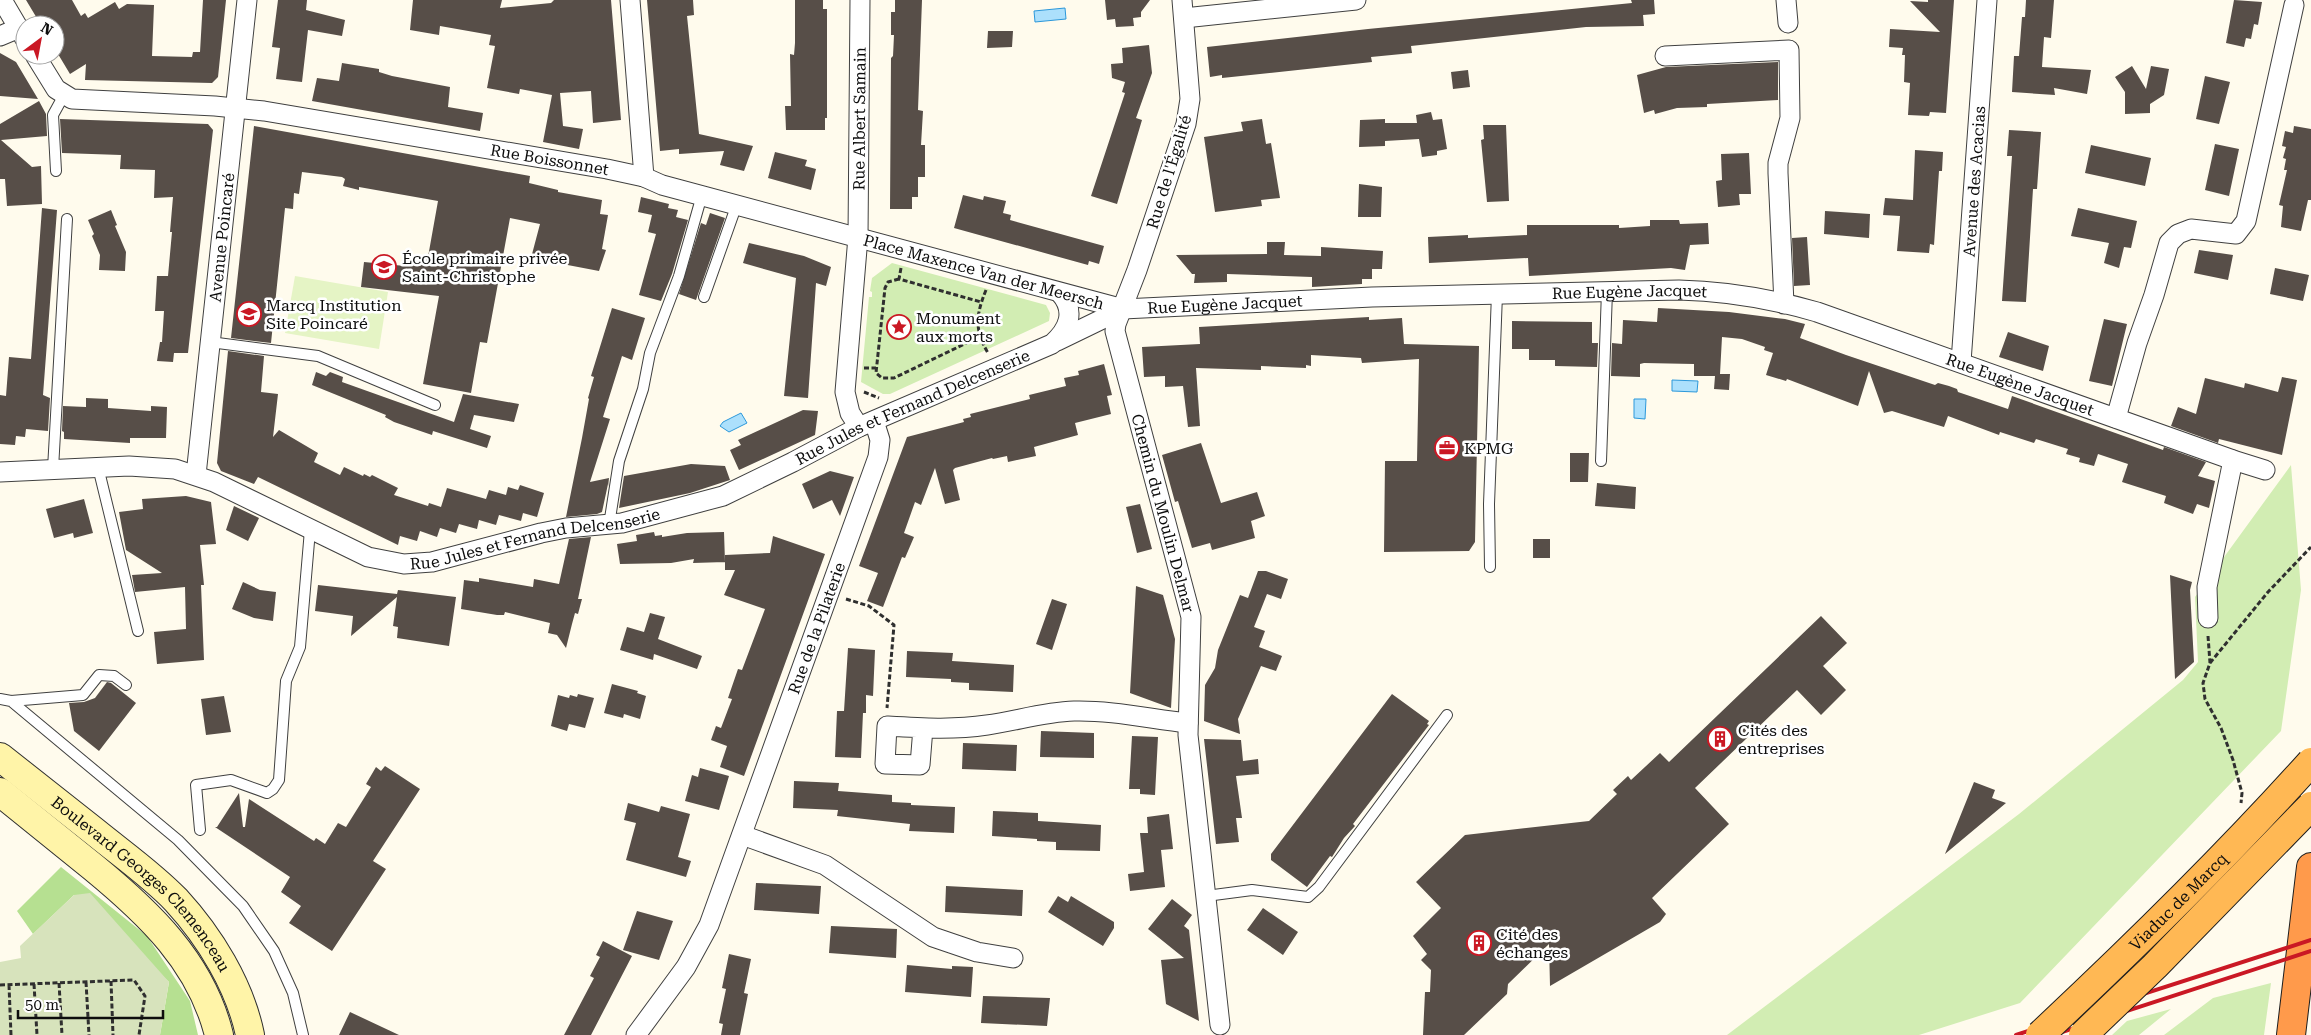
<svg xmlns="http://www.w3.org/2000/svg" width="2311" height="1035" font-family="'Roboto Serif',serif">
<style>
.green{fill:#d2edb3}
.forest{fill:#b6e091}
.cemetery{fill:#d7e3bc}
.pitch{fill:#e5f4c5}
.water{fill:#ace0fc;stroke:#2c98da}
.building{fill:#574e48}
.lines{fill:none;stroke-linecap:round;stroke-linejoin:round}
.service-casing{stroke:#404040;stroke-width:12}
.minor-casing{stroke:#404040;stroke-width:21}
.secondary-casing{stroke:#2f2f2f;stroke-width:30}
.motorway-casing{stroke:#1e1e1e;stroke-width:30}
.path{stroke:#2f2f2f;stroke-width:3;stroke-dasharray:5 2.5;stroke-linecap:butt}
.service{stroke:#fff;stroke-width:10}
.minor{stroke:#fff;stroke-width:19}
.secondary{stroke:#fff4a8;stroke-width:28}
.motorway{stroke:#ff9a4b;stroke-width:28}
.rail{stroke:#ca1824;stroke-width:4}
.trunk-bridge-casing{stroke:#1e1e1e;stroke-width:30;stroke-linecap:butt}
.trunk-bridge{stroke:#ffb854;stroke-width:28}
.labels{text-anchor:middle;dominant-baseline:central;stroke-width:5;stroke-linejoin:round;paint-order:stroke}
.street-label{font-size:16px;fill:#0d0d0d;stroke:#fff}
.poi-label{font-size:16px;fill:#0d0d0d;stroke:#fff;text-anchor:start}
</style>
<rect width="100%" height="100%" fill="#fffbed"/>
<path class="green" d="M892,263L1046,305L1050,313L1049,321L890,394H883L861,382L869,297H872V292L870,291L872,278Z
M2291,465L2301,590L2281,731L2020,1003L1919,1035H1727L2019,814L2183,680L2198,662L2195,597Z
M2271,983L2264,1035H2164L2213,998Z
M2171,1009L2139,1035H2112L2127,1021Z"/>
<path class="forest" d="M61,867L147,936L190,1001L198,1035H160L169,982L74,895L33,934L17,911Z"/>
<path class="cemetery" d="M90,893L169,982L160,1035H0V962L21,958L20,946L74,895Z"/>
<path class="pitch" d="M295,276L388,292L379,349L285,333Z"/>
<path class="water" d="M1065,8L1066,19L1035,22L1034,11Z
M1672,380L1698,381L1697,392L1672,391Z
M1634,399H1646L1645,419L1634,418Z
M741,413L747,423L729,432L720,426L723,422Z"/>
<path class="building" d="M26,0H72L81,16L85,13L88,18L115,2L119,9L127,4L154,5L152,56L192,57L193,52H200L203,0H226L218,77L212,83L85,80L86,64L70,74L55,49V25H41Z
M278,0H307L306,10L345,20L342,36L308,30L302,82L276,79L280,48L272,47Z
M413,0H502L500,8L551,3L554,0H611L621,120L593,123L591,91L560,93L563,126L583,129L579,149L543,142L552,95L520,89L519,94L487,88L495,46L489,45L491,35L440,26L439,35L410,30Z
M647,0H693L694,15L687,16L699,134L753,146L744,171L720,165L724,151L679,154V149L660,151Z
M795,0H823V9H827V118H825V130H786L785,106H791L790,54L794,55L795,43Z
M895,0H922L918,110L923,111L921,145H925V177H918V197H912V209H890L891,58L893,56L894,35H891V12H895Z
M1105,0H1150L1141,12V17L1133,18L1134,26L1116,27L1115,19L1107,20Z
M1631,0H1654L1655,14L1643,15L1644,26L1586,27L1411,46L1412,53L1371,57L1372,62L1222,78V75L1210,77L1207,47L1368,29L1632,3Z
M1928,0H1954L1946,113L1930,112L1929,116L1908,115L1910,83L1904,82L1905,55H1902L1903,48L1889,47L1890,29L1940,32L1910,1L1928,2Z
M2026,0H2054L2051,38L2044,37L2042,67L2091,70L2087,94L2054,88L2055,95L2012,92L2014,56H2019L2022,17H2025Z
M2234,0L2262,2L2258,25L2254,24L2251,39L2246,38L2244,47L2226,43Z
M988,31H1013L1012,47L987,48Z
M1149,45L1152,73L1136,118L1142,120L1117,204L1091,196L1125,93L1122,92L1125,82L1112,78L1111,64L1123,63L1122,48Z
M0,53L16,62L38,99L0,96Z
M1778,62V100L1707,104V107L1677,108L1655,114L1654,110L1644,113L1637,75L1666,67Z
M342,63L379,69V72L392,76L450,87L448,107L483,113L480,131L312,101L317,78L339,81Z
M2132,66L2146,89L2151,66L2169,69L2164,95L2150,104V113L2125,114V92L2115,77Z
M1468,70L1470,87L1453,89L1451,72Z
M2205,76L2230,82L2219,124L2196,119Z
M39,101L46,114L47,136L1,140L32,167L41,166L42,204L7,206L5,179H0V124Z
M1431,112L1433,120L1442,119L1447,149L1437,151V155L1422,157L1419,139L1385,141V146L1359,147L1360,120L1385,119V123H1417L1416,115Z
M60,119L208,124L213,130L188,353H174L173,362L157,361L160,342H162L164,311H155L157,276H168L172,232H170L173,197L154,198L155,170L120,169L121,155L62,153Z
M1262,119L1266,144L1271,143L1280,198L1261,200L1262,206L1215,212L1204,137L1243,131L1241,122Z
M1483,125H1506L1509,201L1487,202L1481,140L1484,139Z
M254,126L530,176L529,183L558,190V192L602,200L600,214L608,215L602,249L606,250L599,271L531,258L540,224L510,218L487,343L480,342L471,393L423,384L439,296L361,287L364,262L405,266L406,255L428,257L438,201L359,187V190L343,186L345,179L342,177L302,172L299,194L294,193L293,209L285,208L271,343L231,338Z
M2294,126L2311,129V200H2308L2301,231L2281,227L2283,206L2279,205L2287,170H2284L2286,159L2283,158L2286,147L2282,146L2285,131L2293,133Z
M2009,130L2041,132L2037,189H2033L2026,302L2002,301L2012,156H2007Z
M2215,144L2239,149L2229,196L2205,190Z
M2091,145L2151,158L2145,186L2085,173Z
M1915,150L1943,152L1942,171H1939L1934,245L1930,244L1929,253L1897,251L1900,216L1883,215L1885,198L1913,200Z
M775,152L807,160L805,166L816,169L811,190L768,178Z
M1749,153L1751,194H1739L1740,205L1718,207L1716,181L1722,180L1721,154Z
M1359,184L1382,187L1381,217H1358Z
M963,195L983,200L984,196L1006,201L1003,213L1011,215L1010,220L1104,246L1099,264L1089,261L1088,265L954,228Z
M641,197L669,204L668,208L678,210L676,217L688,220L672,274L661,301L639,295L656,234L648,232L652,215L638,212Z
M42,208L57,210L43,395L50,398L48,431L26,429L25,437L16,436L15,445L0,444V395L6,396L9,357L31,359Z
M2078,208L2137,221L2131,248L2124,247L2119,268L2104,263L2109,243L2071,236Z
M111,210L117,225L115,226L126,252L125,271L99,270L100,255L92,236L94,234L88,220Z
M1825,211L1870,214L1869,238L1824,234Z
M710,213L725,218L696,300L679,294L701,223L706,225Z
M1650,220H1679L1680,224L1708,223L1709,244L1690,245L1685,270L1671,268L1529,276L1528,258L1429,263L1428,237L1468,235V238L1527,235V225H1619V228L1650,226Z
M1807,237L1810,285L1794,286L1792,238Z
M1267,242H1285L1284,255L1321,256V247L1383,251L1382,269H1372V279H1362V284L1312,287V277L1227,274V282L1194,283L1195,274H1192L1176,255L1267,254Z
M749,243L804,256L831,267L826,286L816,283L808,398L784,396L796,278L743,263Z
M2199,250L2233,255L2228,280L2194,273Z
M2275,268L2309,275L2303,301L2270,294Z
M612,308L645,318L632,360L622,356L603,417L610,419L590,482L609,478L608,487V484L602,512L597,514L566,517L582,438L589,399L588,398L594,377L591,376Z
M1658,308L1729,312L1785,319L1805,324L1800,338L1846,355L1935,385L1938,383L1949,386L1957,389L1958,392L2008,409L2012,396L2163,450L2164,447L2206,462L2198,476L2215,481L2209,508L2197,504L2193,514L2164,503L2166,496L2122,482L2128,464L2098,454L2094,466L2079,462L2080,458L2066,454L2068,449L2036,439L2034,443L2000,432L1999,435L1948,416L1944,427L1892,411L1884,413L1869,371L1858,406L1787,379L1786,381L1766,375L1773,353L1764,350L1765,347L1742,339L1722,337L1720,374H1730L1729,390L1714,389L1715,376H1694V364L1644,363L1640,364V377L1611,376L1612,343L1622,344L1623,320L1657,322Z
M1369,317V320L1402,318L1404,344L1479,346L1475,542L1469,551L1384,552L1385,461H1417L1419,359L1362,363L1361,358L1311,355V366L1306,365V368L1261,366V370L1196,368L1200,426L1188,427L1183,386L1165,387V376L1144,377L1142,347L1200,344L1199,327Z
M2104,319L2127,324L2112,386L2089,381Z
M1512,321L1592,322V343H1598L1597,367L1555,366V360H1529V349H1512Z
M2008,332L2049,346L2043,371L1999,357Z
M228,351L264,356L261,392L278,394L273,437L279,430L318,453L314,462L340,475L344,467L363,476L364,474L370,477L372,475L398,488L394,495L428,506L429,503L441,507L447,488L486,499L489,490L506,495L508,487L518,490L520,485L544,493L537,517L523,513L521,521L499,515L496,525L479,520L477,529L459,524L456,533L440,528L437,537L420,531L417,541L400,536L398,545L258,477L254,484L221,471L217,463Z
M1104,364L1112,395L1107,396L1111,414L1075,423L1078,435L1034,447L1036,456L1008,462L1007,456L993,459L992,458L955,468L953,470L960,500L945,504L935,468L921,505L915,502L904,533L914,537L905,558L902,557L883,607L867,601L878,573L859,566L907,437L964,422L963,419L971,417L970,414L1030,399L1029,395L1066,386L1064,378L1079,375L1078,371Z
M316,372L326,376L330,372L343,377L342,382L454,422L463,394L519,404L514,422L474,415L470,429L491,436L487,448L433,431L432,435L394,422L385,417L386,415L312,385Z
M2282,377L2297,380L2282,455L2219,439L2218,443L2171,426L2178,407L2196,414L2205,378L2244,388L2245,383L2278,392Z
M86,398L108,399V408L151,411V406L167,407L166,438H130V443L64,439V432L62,431L63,406L86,407Z
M803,410L818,411L815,435L739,470L730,450L741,445L738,440Z
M1201,443L1221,503L1257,492L1265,516L1251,521L1255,538L1212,550L1210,543L1192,548L1178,501L1175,502L1162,455Z
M1570,453H1589L1588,482H1570Z
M691,464L725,466L730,480L690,493L619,508L624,476Z
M830,471L854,477L840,516L832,500L813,509L802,484Z
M1597,483L1636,487L1635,509L1595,506Z
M186,496L211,502L216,544L200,545L204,585H201L204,660L157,664L154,632L186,629L185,587L135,592L132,575L162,573L126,550L119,512L143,509L142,499Z
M84,499L93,533L74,538L73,533L54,538L46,509Z
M1140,504L1152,549L1137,553L1126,507Z
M234,506L259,518L248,541L226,530Z
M654,532L655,536L662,535V537L687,533L724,532L725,562L693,563L694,559L671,563L620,564L617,544L637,541L636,535Z
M773,536L825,554L744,776L720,767L727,746L711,740L716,726L721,728L732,699L728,698L738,669L742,670L765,609L724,595L735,570H725V555L770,553Z
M591,537L578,599H582L578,614L575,613L572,624L566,648L557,635L548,633L550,623L505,612L504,615H497L461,609L464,580L479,582V578L533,587L534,579L559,584L569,539Z
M1533,539H1550V558H1533Z
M1258,571H1266L1288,579L1281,599L1267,594L1254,627L1265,631L1259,647L1282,656L1276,671L1261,666L1238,719L1240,734L1204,721L1205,685L1215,668L1218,650L1240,595L1248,598Z
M2170,575L2192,582L2190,590L2194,662L2175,679Z
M243,582L260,590L276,592L273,621L254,618L232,609Z
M318,585L397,594L398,590L456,597L449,646L397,638L398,627L393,626L397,597L351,636L353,616L315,611Z
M1136,586L1163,595L1175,639L1171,708L1130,693Z
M1052,599L1067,604L1052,650L1036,644Z
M650,613L665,617L658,639L702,656L697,669L654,654L653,660L620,650L627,627L644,632Z
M1821,616L1847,643L1823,666L1846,690L1821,715L1797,690L1695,788L1729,824L1652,898L1666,914L1660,922L1550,986L1549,944L1508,984L1507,994L1464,1035H1423L1425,992H1430L1431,970L1421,960L1427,954L1413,936L1441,908L1416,882L1465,835L1589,821L1617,794L1613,790L1628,776L1631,780L1660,753L1669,762Z
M848,648L875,650L873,696L866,695V713H863L861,758L835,757L837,711H844Z
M907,651L953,653L952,661L1014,665L1013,692L969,690V683L951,682V679L906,677Z
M107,682L111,683L136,703L99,751L74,731L69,703L84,702L95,698Z
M612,684L638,691L637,693L646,696L640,719L624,714L623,718L604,713Z
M578,694L594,698L585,728L569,724L567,731L551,726L558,695L569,698L570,695L577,697Z
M1392,694L1429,721L1427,724L1429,725L1353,824L1355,826L1344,838L1332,857L1330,856L1307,887L1271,860V854Z
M224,696L231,732L206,735L201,699Z
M1041,731L1094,733V758L1040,757Z
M1132,736L1158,737L1155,795L1140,794V789H1129Z
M1204,739L1241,740L1243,761L1258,759L1259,774L1236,776L1242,818H1236L1239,842L1216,844Z
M963,743L1017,745L1016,771L962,769Z
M385,766L420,789L373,861L386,869L332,951L289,923L301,906L281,892L290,877L215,827H217L239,793L243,827H245L249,799L314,841L316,838L325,844L338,823L346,827L371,787L366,784L376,767L381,771Z
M700,768L729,776L719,810L685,801L692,775L698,777Z
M794,781L839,783L838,791L892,795V802L911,803V805L955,807L954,833L909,831L910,824L837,816L838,810L793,808Z
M1974,782L1995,790L1992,798L2006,803L1945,854Z
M628,803L659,812L661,806L690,814L678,857L691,861L686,877L626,860L636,823L624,820Z
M993,811L1038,813V821L1101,825L1100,851L1056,850V842L1037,841V839L992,836Z
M1169,814L1173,849L1161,850L1165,887L1130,891L1128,874L1144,872L1140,833H1148L1147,817Z
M756,883L821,886L819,914L754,910Z
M946,886L1023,890L1022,916L945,912Z
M1058,896L1068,902L1071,896L1114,922V928L1103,946L1048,912Z
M1172,899L1192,915L1184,926L1189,930L1199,1021L1166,1004L1161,960L1184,958L1148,929Z
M1263,908L1298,932L1283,955L1247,930Z
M637,911L673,921L659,960L623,950Z
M831,926L897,929L896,958L829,953Z
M603,941L632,956L591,1035H564L594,978L590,976L600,957L596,955Z
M729,954L751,959L744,993L748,994L740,1035H721L723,1024L719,1023L726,989L722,988Z
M907,965L952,969V966L973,967L971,997L905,992Z
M983,996L1050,998L1047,1026L981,1023Z
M350,1012L399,1035H339Z"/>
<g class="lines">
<defs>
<path id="service" d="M56,171L53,115L64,95
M704,297L737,204
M210,342L318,356L435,405
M1601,461L1607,291
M98,467L138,631
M53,469L67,219
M609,525L619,461L643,389L650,353L679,276L702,195
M1490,567L1489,504L1497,294
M0,699L11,701L178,840L243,906L274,951L293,993L303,1035
M11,701L83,695L99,675L114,676L126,685
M200,830L196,785L231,780L267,793L273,789L279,780L286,681L300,647L310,530
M1206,896L1252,890L1308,897L1319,887L1447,715"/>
<g id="minor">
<path d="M2,0L25,39"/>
<path d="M630,0L644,177"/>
<path id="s1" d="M1182,0L1190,99L1186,124L1137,270L1116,324L1115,331L1191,617L1188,735L1220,1025"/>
<path d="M1786,0L1788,23"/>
<path d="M1184,18L1356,0"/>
<path d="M0,36L19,28"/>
<path id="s2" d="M35,55L56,89L72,99L215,106L264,111L607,169L644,177L662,185L1123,309L1372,297L1679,290C1725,291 1772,299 1817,312L2233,460L2265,470"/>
<path d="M1665,56L1789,50L1790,118L1778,163V173L1784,304"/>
<path d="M1057,341L1123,309"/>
<path id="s3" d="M1961,362L1987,0"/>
<path d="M2116,418L2137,343L2154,295L2169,243L2178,234L2191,229L2236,234L2246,221L2294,5"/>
<path id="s4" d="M859,427L850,413L845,392L858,237L860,0"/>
<path id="s5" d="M0,472L129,466L175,469L214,482L368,557L404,564L432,562L541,533L566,528L622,523L723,496L793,462L859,427L1052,344C1069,329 1076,311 1060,293"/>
<path id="s6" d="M196,475L247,0"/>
<path d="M2208,618L2207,587L2233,460"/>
<path d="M923,728L920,765L885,764L887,726C921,728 954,730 987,725C1016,721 1044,712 1074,711C1111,710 1151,719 1188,723"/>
<path d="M742,835L825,865L933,937L977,952L1013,958"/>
<path id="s7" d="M636,1035L686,967L709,925L878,457L880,440L874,421"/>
</g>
<g id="secondary">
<path id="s8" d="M0,757C32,782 63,807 95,832C122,854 152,875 176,900C210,937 240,986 250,1035"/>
<path d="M0,792C31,817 62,842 93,867C149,913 201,962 219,1035"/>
</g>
<path id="motorway" d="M2291,1035L2311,867"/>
</defs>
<use href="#service" class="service-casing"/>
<use href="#minor" class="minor-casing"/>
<use href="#secondary" class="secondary-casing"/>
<use href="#motorway" class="motorway-casing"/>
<path class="path" d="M901,268L899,279L981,302
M899,279L888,282L885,288L876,373L882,378H894L979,337
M986,290C976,315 974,329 988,353
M864,368H876
M864,392L879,398
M846,599L869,606L894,625L887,708
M2208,636L2210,663L2203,683L2205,699L2221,728L2233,760L2242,793L2241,803
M2210,663L2268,592L2311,547
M111,981L113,1035
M86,982L89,1035
M59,983L62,1035
M34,984L37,1035
M0,985L134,980L145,996L139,1035
M9,985L11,1035"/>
<use href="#service" class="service"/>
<use href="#minor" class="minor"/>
<use href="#secondary" class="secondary"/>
<use href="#motorway" class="motorway"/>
<path class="rail" d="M2016,1035L2311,940
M2053,1035L2311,951"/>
<defs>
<g id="trunk-bridge">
<path id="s9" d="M2040,1035C2134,947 2225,858 2311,762"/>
<path d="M2083,1035L2155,966L2311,806"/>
</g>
</defs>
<use href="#trunk-bridge" class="trunk-bridge-casing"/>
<use href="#trunk-bridge" class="trunk-bridge"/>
</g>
<defs>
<symbol id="school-ring" viewBox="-11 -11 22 22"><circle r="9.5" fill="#fff" stroke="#ca1824" stroke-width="1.5"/><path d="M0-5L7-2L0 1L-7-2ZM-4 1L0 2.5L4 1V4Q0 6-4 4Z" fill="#ca1824"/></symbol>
<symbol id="sight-ring" viewBox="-11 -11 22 22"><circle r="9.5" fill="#fff" stroke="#ca1824" stroke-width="1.5"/><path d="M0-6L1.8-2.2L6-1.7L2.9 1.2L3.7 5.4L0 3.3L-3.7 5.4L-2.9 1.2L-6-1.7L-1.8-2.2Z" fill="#ca1824"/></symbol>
<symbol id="office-ring" viewBox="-11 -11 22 22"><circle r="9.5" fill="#fff" stroke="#ca1824" stroke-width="1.5"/><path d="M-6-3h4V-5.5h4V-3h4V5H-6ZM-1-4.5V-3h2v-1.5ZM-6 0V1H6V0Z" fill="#ca1824"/></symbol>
<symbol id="building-ring" viewBox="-11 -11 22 22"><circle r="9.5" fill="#fff" stroke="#ca1824" stroke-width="1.5"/><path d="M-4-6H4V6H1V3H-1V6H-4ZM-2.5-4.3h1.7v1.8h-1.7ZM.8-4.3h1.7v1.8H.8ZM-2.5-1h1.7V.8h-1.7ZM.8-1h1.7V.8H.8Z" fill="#ca1824"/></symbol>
</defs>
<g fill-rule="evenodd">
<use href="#school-ring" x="370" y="253" width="28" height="28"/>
<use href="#school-ring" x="235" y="300" width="28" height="28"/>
<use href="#sight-ring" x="885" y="313" width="28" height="28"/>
<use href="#office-ring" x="1433" y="434" width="28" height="28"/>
<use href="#building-ring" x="1706" y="725" width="28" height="28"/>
<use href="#building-ring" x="1465" y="929" width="28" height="28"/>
</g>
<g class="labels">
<g class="street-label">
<text stroke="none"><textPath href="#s4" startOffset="312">Rue Albert Samain</textPath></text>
<text stroke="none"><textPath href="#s2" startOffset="541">Rue Boissonnet</textPath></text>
<text transform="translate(1169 172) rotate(-73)">Rue de l'Égalité</text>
<text stroke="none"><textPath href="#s3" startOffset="181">Avenue des Acacias</textPath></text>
<text stroke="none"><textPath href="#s6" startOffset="239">Avenue Poincaré</textPath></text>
<text stroke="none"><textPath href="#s2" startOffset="990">Place Maxence Van der Meersch</textPath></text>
<text stroke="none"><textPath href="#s2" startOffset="1641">Rue Eugène Jacquet</textPath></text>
<text stroke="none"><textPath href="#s2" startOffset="1236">Rue Eugène Jacquet</textPath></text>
<text stroke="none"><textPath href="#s2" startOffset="2046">Rue Eugène Jacquet</textPath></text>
<text stroke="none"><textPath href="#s5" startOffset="961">Rue Jules et Fernand Delcenserie</textPath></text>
<text stroke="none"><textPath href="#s1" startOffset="532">Chemin du Moulin Delmar</textPath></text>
<text stroke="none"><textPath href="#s5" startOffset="558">Rue Jules et Fernand Delcenserie</textPath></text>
<text stroke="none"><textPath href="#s7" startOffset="448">Rue de la Pilaterie</textPath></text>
<text stroke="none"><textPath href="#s8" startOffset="191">Boulevard Georges Clemenceau</textPath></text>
<text stroke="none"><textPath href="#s9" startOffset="192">Viaduc de Marcq</textPath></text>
</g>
<g class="poi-label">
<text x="402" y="258">École primaire privée<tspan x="402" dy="18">Saint-Christophe</tspan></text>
<text x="266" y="305">Marcq Institution<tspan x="266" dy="18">Site Poincaré</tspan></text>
<text x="916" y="318">Monument<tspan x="916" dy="18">aux morts</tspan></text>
<text x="1464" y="448">KPMG</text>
<text x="1738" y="730">Cités des<tspan x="1738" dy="18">entreprises</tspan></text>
<text x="1496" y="934">Cité des<tspan x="1496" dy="18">échanges</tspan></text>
</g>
</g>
<g transform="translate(40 40) rotate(32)"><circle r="24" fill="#ffffff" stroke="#9e9e9e"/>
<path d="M0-4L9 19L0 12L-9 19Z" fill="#ca1824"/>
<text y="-8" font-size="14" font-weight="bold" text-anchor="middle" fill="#0d0d0d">N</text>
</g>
<path d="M18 1010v8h145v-8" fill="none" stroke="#0d0d0d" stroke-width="2.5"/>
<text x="25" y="1010" font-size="15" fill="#0d0d0d" stroke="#ffffff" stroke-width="4" paint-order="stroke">50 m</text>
</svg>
